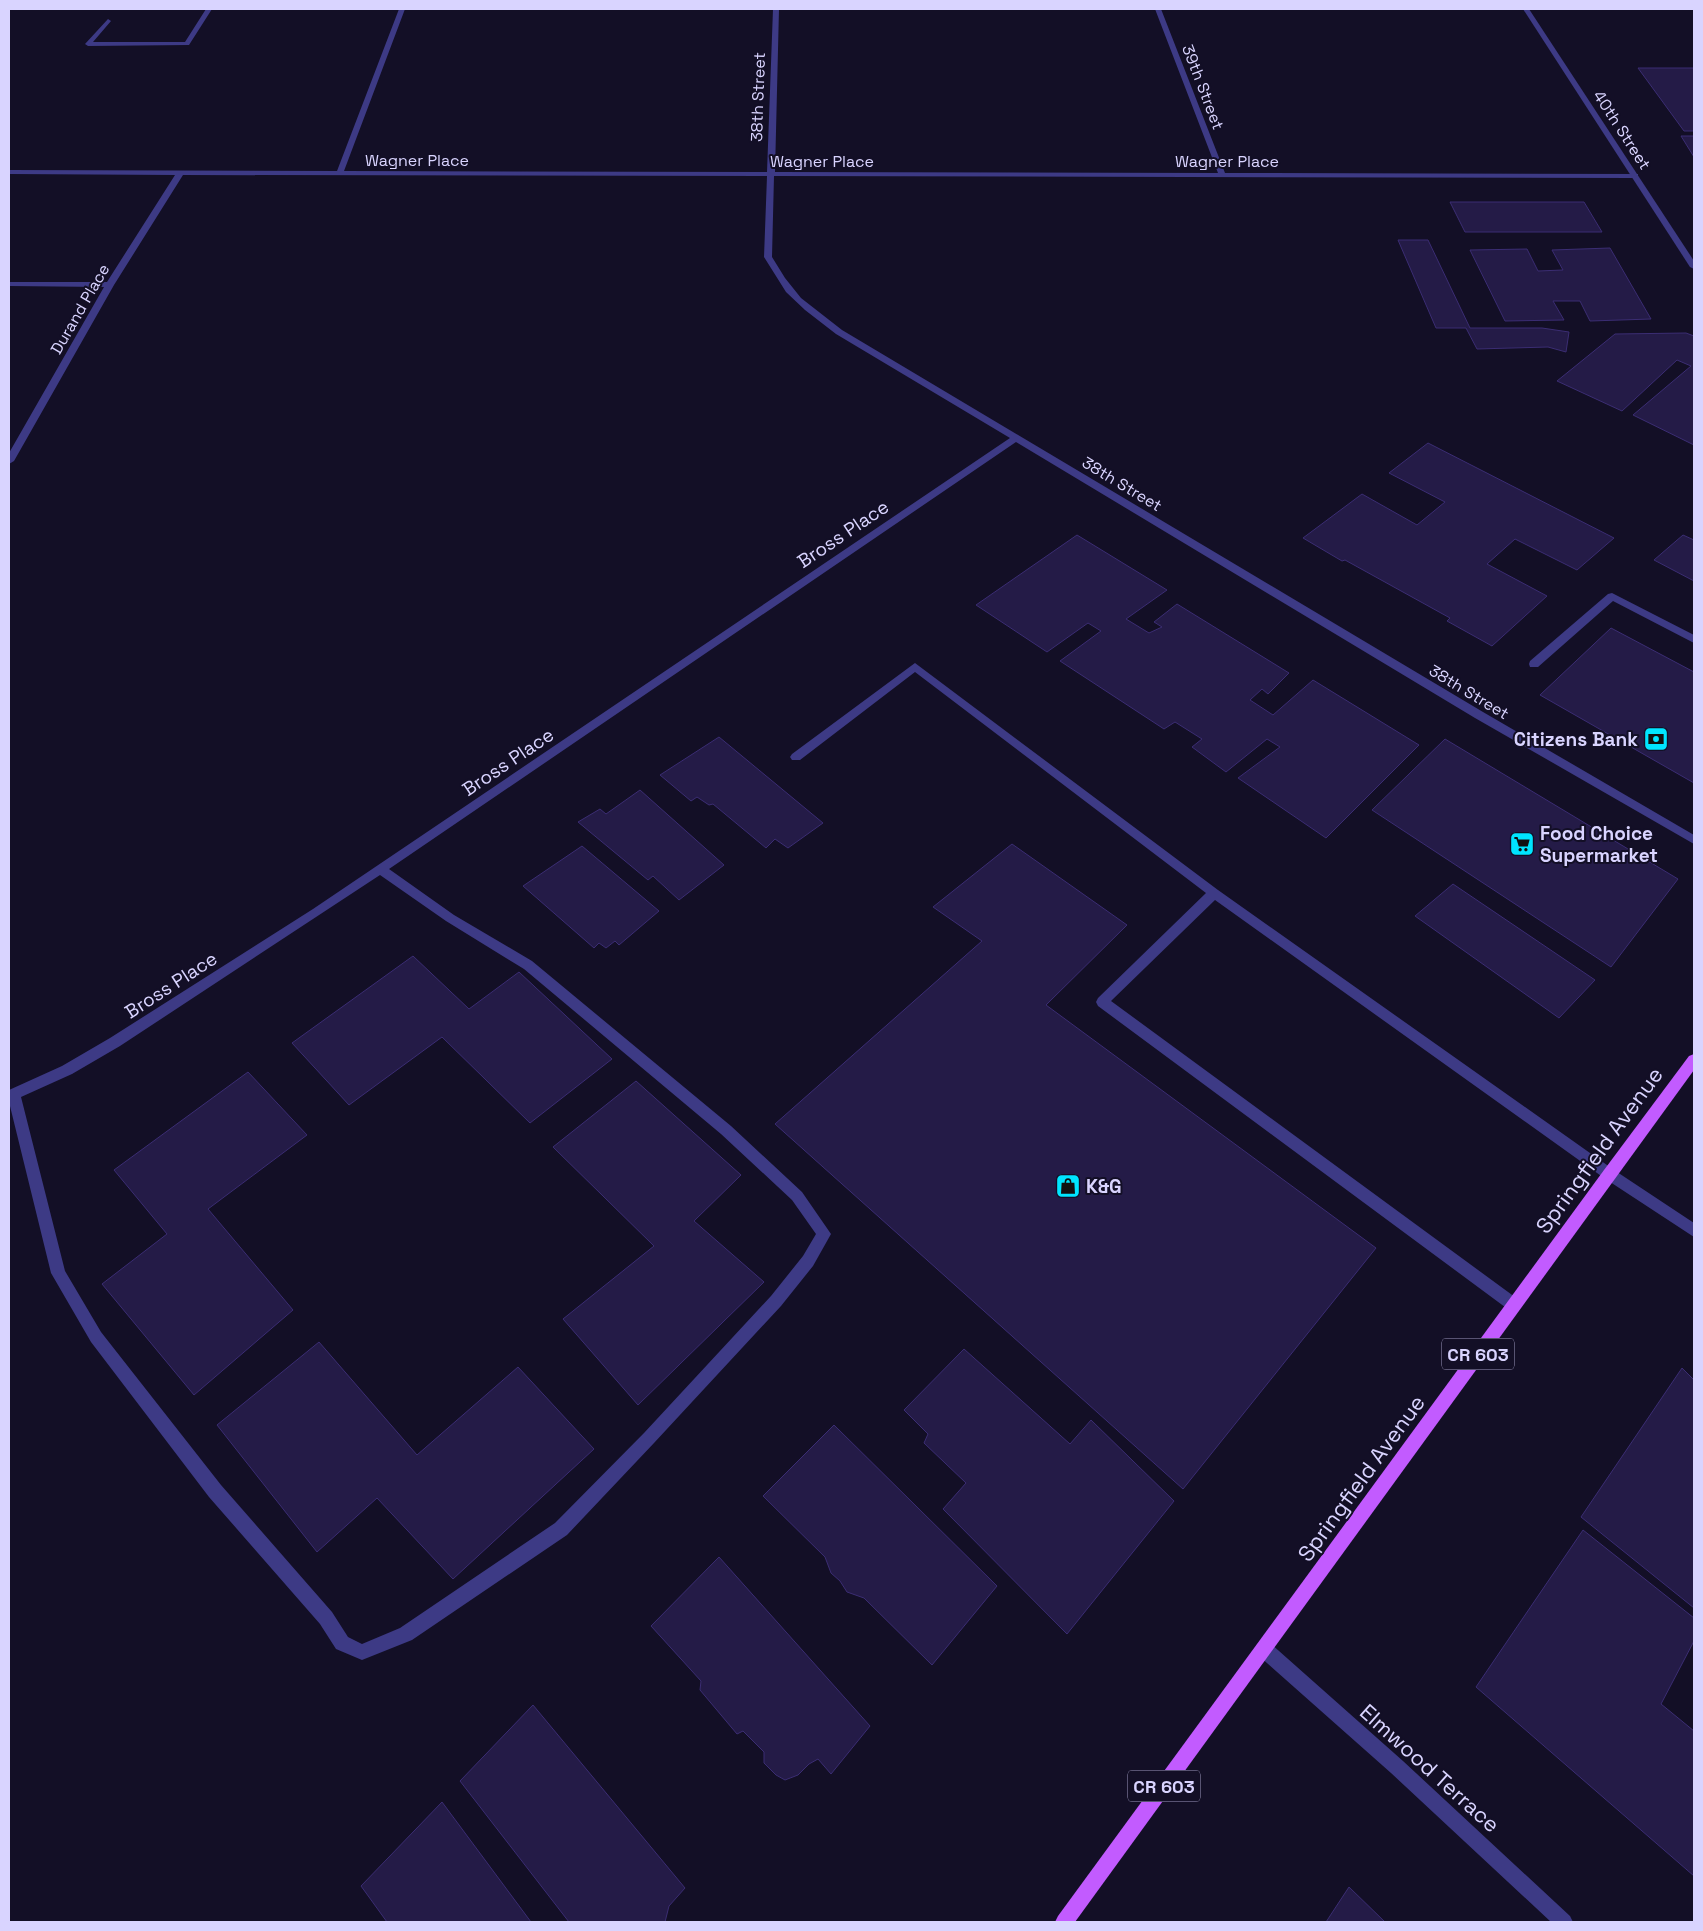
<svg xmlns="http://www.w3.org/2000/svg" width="1703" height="1931" font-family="'Space Grotesk',sans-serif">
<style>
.building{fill:#241b47;stroke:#3b2d73}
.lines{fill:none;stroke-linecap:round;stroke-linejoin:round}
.service{fill:#3d3a85;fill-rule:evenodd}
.minor{fill:#3d3a85;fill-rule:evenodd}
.tertiary{fill:#3d3a85;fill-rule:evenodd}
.primary{fill:#c25bff;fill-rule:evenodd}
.labels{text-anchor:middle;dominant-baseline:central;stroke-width:4;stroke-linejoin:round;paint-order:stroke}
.far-street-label{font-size:16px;fill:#d9d4ff;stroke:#130f26}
.shield{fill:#130f26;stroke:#9e99be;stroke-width:1}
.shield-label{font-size:18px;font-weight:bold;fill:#d9d4ff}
.street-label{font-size:19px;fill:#d9d4ff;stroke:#130f26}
.poi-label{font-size:19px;font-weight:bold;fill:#d9d4ff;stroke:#130f26;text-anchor:start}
.near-street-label{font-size:22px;fill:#d9d4ff;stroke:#130f26}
</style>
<rect width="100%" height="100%" fill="#130f26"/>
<path class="building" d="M1638,68H1694V131H1684Z
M1681,136H1694V157Z
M1450,202H1584L1602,232H1465Z
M1398,240H1428L1470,328H1542L1569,332L1566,352L1548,347L1477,349L1466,328H1436Z
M1610,248L1651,319L1590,321L1580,301H1553L1564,320L1505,321L1470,250L1527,249L1538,271L1563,270L1552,250Z
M1686,333L1694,336V445L1633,415L1691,366L1677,360L1622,411L1557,381L1615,334Z
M1428,443L1614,538L1577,570L1515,539L1487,564L1547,596L1492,646L1447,621L1450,618L1345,560L1342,561L1303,538L1362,494L1417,525L1445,502L1389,473Z
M1077,535L1167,590L1126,619L1149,633L1162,627L1154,622L1177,604L1289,673L1268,694L1262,689L1250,700L1273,715L1313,680L1419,745L1326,838L1238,778L1280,747L1267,739L1226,772L1192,747L1202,739L1175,722L1164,729L1060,661L1101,631L1088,623L1047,652L976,605Z
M1683,535L1694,540V581L1654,560Z
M1611,628L1694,672V783L1540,695Z
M719,737L823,823L788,848L775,839L766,848L713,804L709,805L697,797L691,801L660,775Z
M1445,739L1678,879L1611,967L1372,810Z
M640,790L724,865L679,900L653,876L648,880L578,822L600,809L606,814Z
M1012,844L1127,925L1046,1005L1376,1248L1183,1489L775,1124L982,941L933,907Z
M582,846L659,911L619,945L615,941L606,948L599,943L594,948L523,886Z
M1453,884L1595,980L1559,1018L1415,916Z
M413,956L469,1009L519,972L612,1059L530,1123L442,1037L349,1105L292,1043Z
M248,1072L307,1135L208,1209L293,1310L194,1395L102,1284L167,1234L114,1170Z
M636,1081L741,1175L694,1221L764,1282L638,1405L563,1319L654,1246L553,1147Z
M319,1342L417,1455L518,1367L594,1449L453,1579L377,1498L317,1552L217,1425Z
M964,1349L1070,1444L1091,1420L1174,1501L1067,1634L943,1509L966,1483L924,1443L928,1434L904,1410Z
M1682,1368L1694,1380V1608L1581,1517Z
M834,1425L997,1586L932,1665L864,1598L847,1592L840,1581L831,1573L825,1557L763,1496Z
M1583,1530L1694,1618V1641L1661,1704L1694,1731V1876L1476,1687Z
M719,1557L870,1726L831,1774L818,1759L809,1764L798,1775L785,1780L776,1775L764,1763V1752L743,1731L737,1734L700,1690L701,1681L651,1626Z
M533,1705L685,1888L669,1906L665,1922H569L460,1781Z
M442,1802L531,1922H387L361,1886Z
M1349,1887L1385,1922H1326Z"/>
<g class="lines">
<path class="service" d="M206,9H212L189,45L88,46L85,44L108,19L111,21L93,42H185Z
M1612,593L1694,635V643L1613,601L1538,667H1530L1529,664L1530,661L1608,594Z
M915,663L1218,890L1614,1170L1694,1223V1237L1604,1178L1215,900L1111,1001L1519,1300L1521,1305L1519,1310L1514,1312L1509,1310L1098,1006L1096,1002L1098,998L1206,893L915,672L800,760H792L790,757L792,754Z"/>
<path class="minor" d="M399,9H405L344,171L767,172L773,9H779L775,172L1218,173L1155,9H1161L1225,173L1638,174V178H1635L774,176L772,257L785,278L801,298L842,330L1483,712L1694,835V844L1475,718L1016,442L389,869L454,915L532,961L731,1126L802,1192L831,1234L813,1266L781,1306L654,1443L567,1535L412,1640L362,1660L336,1649L320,1624L209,1497L91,1342L51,1273L9,1102V1090L62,1066L110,1038L313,909L1010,438L836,334L805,310L786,292L764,257L767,176L183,175L114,285L14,461L9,464V453L104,287L9,286V282H107L175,175L9,174V170L337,171ZM380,875L446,921L524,969L721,1134L792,1200L816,1234L803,1256L771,1296L644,1433L555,1523L400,1628L362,1644L348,1637L332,1612L221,1485L101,1332L65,1271L21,1097L72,1074L120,1046Z
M1264,1641L1270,1643L1403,1761L1570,1916L1573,1922H1551L1391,1773L1258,1655L1256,1649L1258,1643Z"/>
<path class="tertiary" d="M1523,9H1529L1694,261V269L1690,267Z"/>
<path class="primary" d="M1694,1054V1070L1075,1922H1055L1058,1916L1604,1170L1689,1056Z"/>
</g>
<defs>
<symbol id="bank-square" viewBox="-11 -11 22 22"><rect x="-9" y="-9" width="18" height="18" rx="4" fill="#00e5ff" stroke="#130f26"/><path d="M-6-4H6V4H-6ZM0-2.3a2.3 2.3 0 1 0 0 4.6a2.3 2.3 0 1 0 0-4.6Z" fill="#111"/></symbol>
<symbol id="supermarket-square" viewBox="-11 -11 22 22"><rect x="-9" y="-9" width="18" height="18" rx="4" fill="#00e5ff" stroke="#130f26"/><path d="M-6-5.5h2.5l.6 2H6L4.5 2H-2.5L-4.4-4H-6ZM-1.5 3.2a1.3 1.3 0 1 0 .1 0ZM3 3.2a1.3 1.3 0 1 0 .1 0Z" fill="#111"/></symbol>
<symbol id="shop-square" viewBox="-11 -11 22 22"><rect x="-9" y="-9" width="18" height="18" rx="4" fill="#00e5ff" stroke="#130f26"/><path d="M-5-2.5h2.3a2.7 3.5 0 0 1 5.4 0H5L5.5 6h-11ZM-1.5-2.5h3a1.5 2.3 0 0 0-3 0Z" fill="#111"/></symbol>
</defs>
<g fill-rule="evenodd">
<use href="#bank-square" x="1642" y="725" width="28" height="28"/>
<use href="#supermarket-square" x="1508" y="830" width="28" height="28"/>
<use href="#shop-square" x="1054" y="1172" width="28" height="28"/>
</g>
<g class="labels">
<g class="far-street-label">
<text transform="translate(1203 87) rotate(69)">39th Street</text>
<text transform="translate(758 97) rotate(-88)">38th Street</text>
<text transform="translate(1622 130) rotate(57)">40th Street</text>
<text x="417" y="160">Wagner Place</text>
<text x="822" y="161">Wagner Place</text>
<text x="1227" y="161">Wagner Place</text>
<text transform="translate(80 309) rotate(-60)">Durand Place</text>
<text transform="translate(1122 484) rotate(31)">38th Street</text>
<text transform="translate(1469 692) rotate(31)">38th Street</text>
</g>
<g class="shield">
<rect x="1442" y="1338.5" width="72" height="31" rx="4"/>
<rect x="1128" y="1770.5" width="72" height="31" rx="4"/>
</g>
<g class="shield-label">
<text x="1478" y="1354">CR 603</text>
<text x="1164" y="1786">CR 603</text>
</g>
<g class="street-label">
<text transform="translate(843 534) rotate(-34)">Bross Place</text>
<text transform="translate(508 762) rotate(-34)">Bross Place</text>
<text transform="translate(171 985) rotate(-33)">Bross Place</text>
</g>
<g class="poi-label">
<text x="1638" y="739" text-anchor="end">Citizens Bank</text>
<text x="1540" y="833">Food Choice<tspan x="1540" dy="22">Supermarket</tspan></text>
<text x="1086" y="1186">K&amp;G</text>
</g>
<g class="near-street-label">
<text transform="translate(1599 1150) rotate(-54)">Springfield Avenue</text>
<text transform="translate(1361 1478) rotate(-54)">Springfield Avenue</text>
<text transform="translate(1430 1768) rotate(42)">Elmwood Terrace</text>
</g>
</g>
<rect width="1703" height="1931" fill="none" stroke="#d9d4ff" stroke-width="20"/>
</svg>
